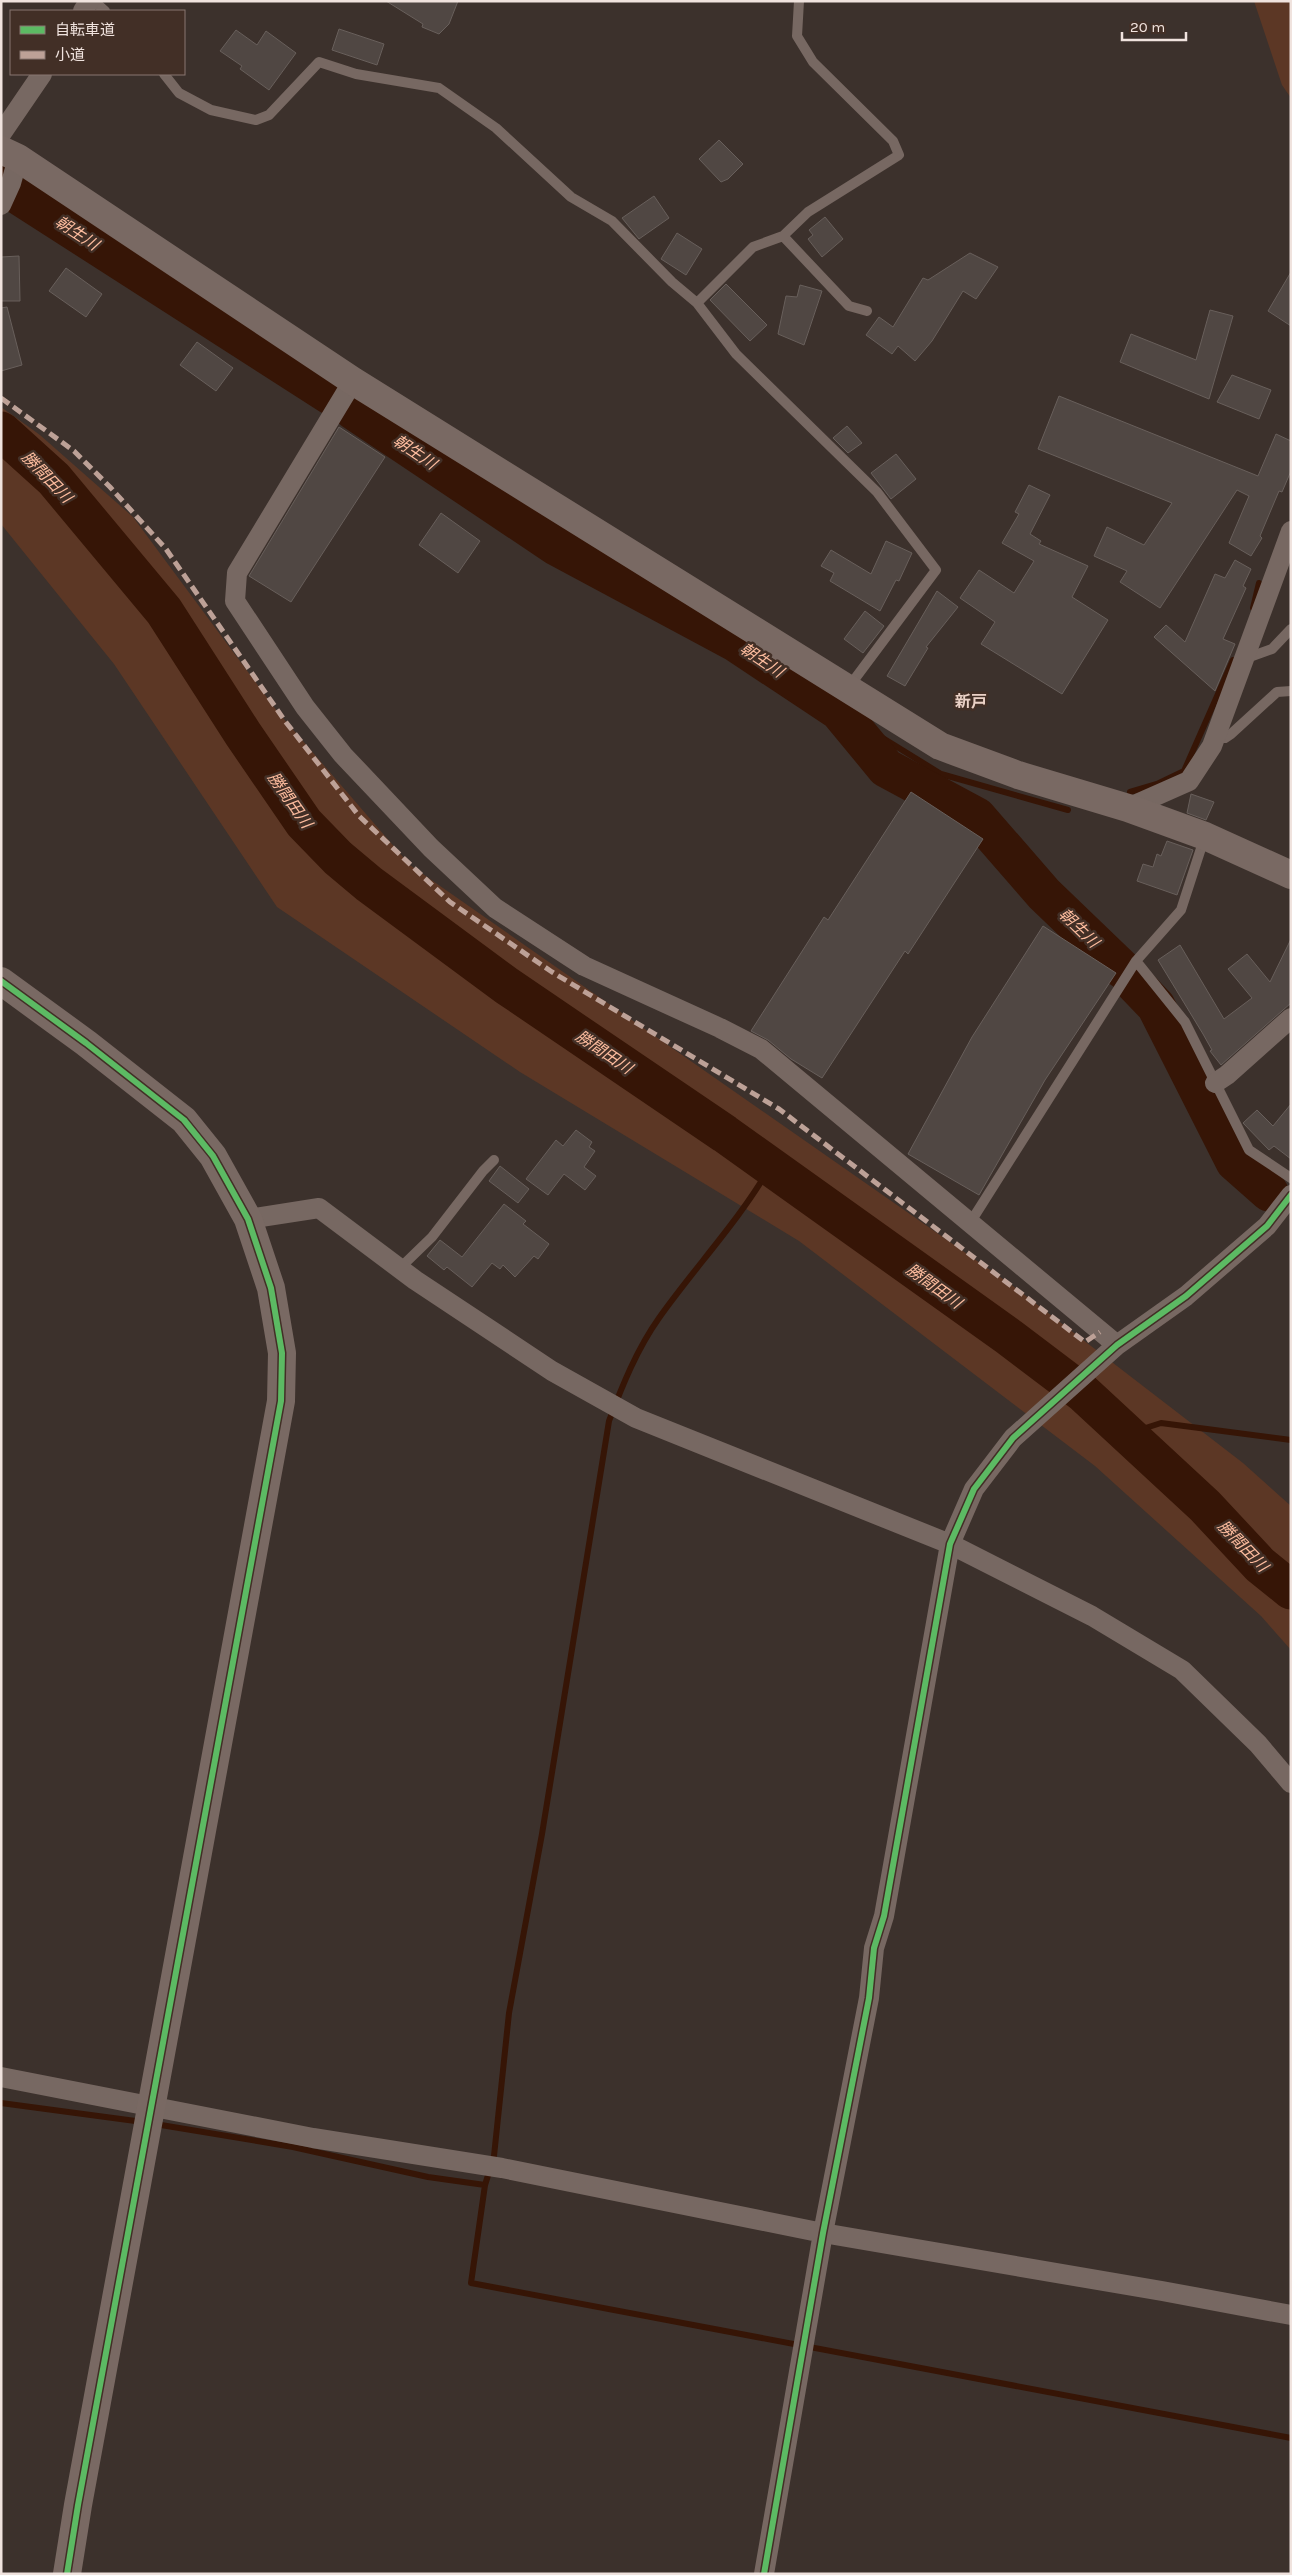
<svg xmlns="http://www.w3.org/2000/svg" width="1292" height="2575" font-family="Karla,'Noto Sans JP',sans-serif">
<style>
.green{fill:#5c3725}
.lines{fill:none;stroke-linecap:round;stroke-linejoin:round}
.stream{stroke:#361506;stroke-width:6}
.river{stroke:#361506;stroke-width:39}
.building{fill:#504743;stroke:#685f5b}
.lane{stroke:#776862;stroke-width:10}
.street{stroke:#776862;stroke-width:20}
.secondary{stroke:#796963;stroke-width:28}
.quiet{stroke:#bda197;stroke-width:5;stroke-dasharray:10 5;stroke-linecap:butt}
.cycleway-casing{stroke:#422f26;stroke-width:9}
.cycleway{stroke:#5cba63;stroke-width:6}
.labels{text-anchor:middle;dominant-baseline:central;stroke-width:5;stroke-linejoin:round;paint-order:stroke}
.water-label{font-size:16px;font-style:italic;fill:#fdbc9e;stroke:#422f26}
.neighbourhood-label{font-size:16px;font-weight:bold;fill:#ead1c6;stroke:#422f26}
</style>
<rect width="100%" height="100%" fill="#3c312c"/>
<path class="green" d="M1254,1H1291V98L1282,85Z
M1,407L40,435L133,517L277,711L410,865L1013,1286L1243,1463L1291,1506V1650L1261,1616L1095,1466L799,1241L520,1072L277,907L114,664L1,524Z"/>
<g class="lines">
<path class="stream" d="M1253,608L1259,583
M839,711L941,774L1068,810
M1130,792L1157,784L1184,771L1233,660
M770,1167C739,1221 695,1267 659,1318C637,1349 622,1386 609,1421L542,1834L509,2013L494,2156L485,2185L471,2283L1291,2438
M1127,1434L1161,1423L1291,1440
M1,2103L143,2122
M155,2124L293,2147L428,2177L485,2185"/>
<path class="river" d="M1,184L330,395
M353,410L556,546L735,642L839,711L886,768L977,817L1044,894L1122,969
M1,431L54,479L164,611L243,734L304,823L338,858L369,884L507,986L725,1134L1009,1337L1083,1393L1205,1506L1260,1565L1291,1590
M1132,981L1156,1006L1235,1162L1269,1192"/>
</g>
<path class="building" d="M386,1H458L449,24L439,34L422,27L423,24Z
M339,29L384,44L377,65L332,50Z
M236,30L257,45L266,31L296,53L269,90L240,69L242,66L220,51Z
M719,140L743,164L728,179L721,182L699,159Z
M654,196L669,218L639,239L622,218Z
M825,217L843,239L822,257L808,239L813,235L809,230Z
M677,233L702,249L686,275L661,259Z
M970,253L998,267L976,299L963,291L932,341L915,361L898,346L892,354L866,335L879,317L893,327L923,278L928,280Z
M19,256L20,301H1V257Z
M66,268L102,294L86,317L49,291Z
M1291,272V326L1268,311Z
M726,284L767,325L750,341L710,300Z
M800,285L822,291L804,345L778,334L786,296L797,297Z
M7,307L22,365L1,371V308Z
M1210,310L1233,316L1209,399L1120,362L1131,334L1196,360Z
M197,342L233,368L216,391L180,365Z
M1232,375L1271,390L1259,419L1217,402Z
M1059,396L1258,476L1276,434L1291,441V471L1282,492L1279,491L1260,536L1262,538L1251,556L1229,543L1249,496L1237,490L1160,608L1120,582L1127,571L1094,556L1107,527L1144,545L1172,503L1038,449Z
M847,426L862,443L848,453L833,438Z
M339,427L385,457L291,602L249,576Z
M896,454L916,479L891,499L871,473Z
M1029,485L1050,495L1030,534L1041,541L1039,544L1088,566L1072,597L1108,620L1062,694L981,644L995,622L960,598L979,570L1014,593L1034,561L1002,543L1019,514L1015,512Z
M441,513L480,541L458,573L419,545Z
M886,541L912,553L899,581L896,580L880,611L830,581L834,573L821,566L831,550L871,574Z
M1235,560L1251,569L1243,586L1246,588L1223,639L1235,644L1215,691L1154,637L1166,625L1185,642L1215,574L1225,578Z
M937,591L958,607L926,647L928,648L905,686L887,676Z
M865,611L884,626L863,653L844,639Z
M911,792L983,839L908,954L905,951L822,1078L791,1059L768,1040L751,1031L824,917L828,920Z
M1191,794L1214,802L1206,820L1187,813Z
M1167,841L1193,850L1177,895L1137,881L1143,864L1153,867L1157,854L1161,856Z
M1043,926L1116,973L1045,1080L979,1195L908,1154L972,1037Z
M1291,939V1003L1221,1065L1210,1051L1212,1050L1203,1034L1158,960L1180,945L1224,1019L1252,998L1228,969L1247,954L1270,982Z
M1291,1104V1159L1274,1146L1269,1150L1243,1123L1257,1110L1273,1126Z
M576,1130L592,1142L589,1147L595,1151L584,1167L596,1176L585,1190L564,1174L548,1195L526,1179L556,1140L563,1146Z
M500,1166L529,1189L518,1203L489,1181Z
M504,1204L526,1221L523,1224L549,1244L538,1259L534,1256L515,1277L503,1265L500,1269L492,1263L472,1287L447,1267L444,1270L427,1256L440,1240L462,1257Z"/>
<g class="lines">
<path class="lane" d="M94,1L105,11
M164,74L179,93L211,110L256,120L269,115L319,62L356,74L439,88L496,128L571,197L612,221L672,282L697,303L736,354L877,492L936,570L848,688
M783,236L849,306L867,311
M697,303L753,247L783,236L808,212L899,155L893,141L813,62L797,36L799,1
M1244,659L1272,649L1291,629
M1214,738H1225L1231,734L1277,692L1291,691
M1205,836L1181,910L1136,961L1185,1022L1249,1150L1291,1178
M970,1223L1136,961
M400,1268L432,1237L483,1171L494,1160"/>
<path class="street" d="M83,11L89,1
M1,134L42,74
M1,205L11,183L18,158
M353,381L237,573L235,601L305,707L343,755L431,848L495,908L584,966L720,1028L761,1049L1117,1345
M1128,808L1189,781L1212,746L1291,531
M1215,1083L1227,1075L1291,1018
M248,1219L319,1208L415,1280L552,1371L636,1418L950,1544L1092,1616L1182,1670L1258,1744L1291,1783
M1,2077L313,2138L502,2168L823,2233L1162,2291L1291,2315
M764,2574L823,2233L869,1998L874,1948L884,1916L950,1544L974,1489L1013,1438L1117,1345L1186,1296L1267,1226L1291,1195"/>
<path class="secondary" d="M1,150L18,158L353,381L940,746L1018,775L1128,808L1205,836L1291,875
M1,981L86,1043L184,1120L213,1156L248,1219L271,1288L282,1353L281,1401L78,2505L67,2574"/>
<path class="quiet" d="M1,398L74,451L110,487L166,549L285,721L359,816L450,902L552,972L779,1109L1085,1342L1100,1332"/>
<defs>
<path id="cycleway" d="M1,981L86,1043L184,1120L213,1156L248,1219L271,1288L282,1353L281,1401L78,2505L67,2574
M764,2574L823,2233L869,1998L874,1948L884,1916L950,1544L974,1489L1013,1438L1117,1345L1186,1296L1267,1226L1291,1195"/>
</defs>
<use href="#cycleway" class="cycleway-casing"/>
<use href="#cycleway" class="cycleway"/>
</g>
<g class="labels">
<g class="water-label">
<text transform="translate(77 233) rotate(33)">朝生川</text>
<text transform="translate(415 452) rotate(34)">朝生川</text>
<text transform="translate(47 477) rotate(46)">勝間田川</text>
<text transform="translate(762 660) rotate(34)">朝生川</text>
<text transform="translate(290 800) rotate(55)">勝間田川</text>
<text transform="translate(1079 928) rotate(44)">朝生川</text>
<text transform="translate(604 1052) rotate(34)">勝間田川</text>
<text transform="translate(934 1286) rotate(36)">勝間田川</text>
<text transform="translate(1243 1546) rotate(46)">勝間田川</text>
</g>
<g class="neighbourhood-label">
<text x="971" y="701">新戸</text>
</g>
</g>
<rect width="1292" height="2575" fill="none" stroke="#f0e3de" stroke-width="5"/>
<rect x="10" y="10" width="175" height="65" fill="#422f26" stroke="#887770"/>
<rect x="20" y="26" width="25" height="8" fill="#5cba63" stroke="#887770"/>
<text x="55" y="35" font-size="15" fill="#f0e3de">自転車道</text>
<rect x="20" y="51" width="25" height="8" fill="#bda197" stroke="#887770"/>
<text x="55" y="60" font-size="15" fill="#f0e3de">小道</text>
<path d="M1122 32v8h64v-8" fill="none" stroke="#f0e3de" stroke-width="2.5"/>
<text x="1130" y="32" font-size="15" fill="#f0e3de" stroke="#422f26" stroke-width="4" paint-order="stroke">20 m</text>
</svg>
